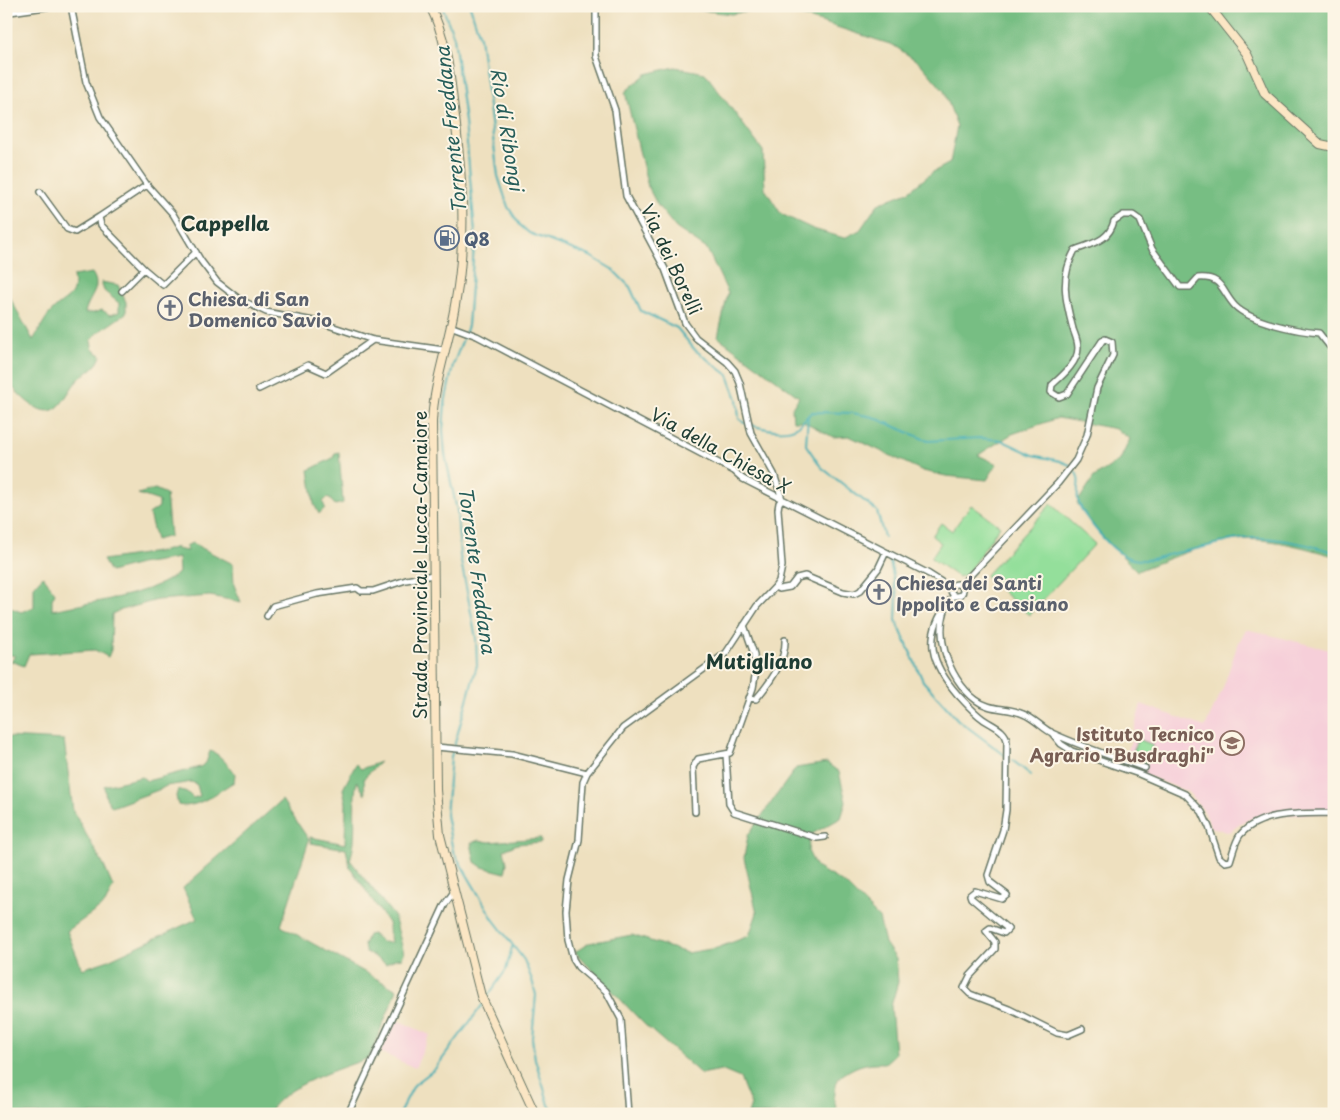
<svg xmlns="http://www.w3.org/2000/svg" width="1340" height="1120" font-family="'Playpen Sans',sans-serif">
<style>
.built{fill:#f6cfd9}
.green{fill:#94df9b;stroke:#5a8e68}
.forest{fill:#77be83;stroke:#4b7e5c}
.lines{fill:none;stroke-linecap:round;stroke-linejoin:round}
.stream{stroke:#3aacb3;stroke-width:2}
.street-casing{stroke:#677665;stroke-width:8}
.secondary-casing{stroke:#677665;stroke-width:10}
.street{stroke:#fff;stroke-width:5}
.secondary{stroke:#fbe6c4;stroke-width:8}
.labels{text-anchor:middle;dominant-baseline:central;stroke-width:4;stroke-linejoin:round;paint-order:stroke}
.service-label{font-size:18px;font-weight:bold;fill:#4e5e75;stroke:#fcf5e5;text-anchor:start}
.street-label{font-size:18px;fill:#1f3d34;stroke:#fcf5e5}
.worship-label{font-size:18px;font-weight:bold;fill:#5b616d;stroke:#fcf5e5;text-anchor:start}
.education-label{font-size:18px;font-weight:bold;fill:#785e54;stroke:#fcf5e5;text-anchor:end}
.water-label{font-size:19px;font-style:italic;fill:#275e5a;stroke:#fcf5e5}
.quarter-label{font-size:20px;font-weight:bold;fill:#1f3d34;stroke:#fcf5e5}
</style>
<rect width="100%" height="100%" fill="#fcf5e5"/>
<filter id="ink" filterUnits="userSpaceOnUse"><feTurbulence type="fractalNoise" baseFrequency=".02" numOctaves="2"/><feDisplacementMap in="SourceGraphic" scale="10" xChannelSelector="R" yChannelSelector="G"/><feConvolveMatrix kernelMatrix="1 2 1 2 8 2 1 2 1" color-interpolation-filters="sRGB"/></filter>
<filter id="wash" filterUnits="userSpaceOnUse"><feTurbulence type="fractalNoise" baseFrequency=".0096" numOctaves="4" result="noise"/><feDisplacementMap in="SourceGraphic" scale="20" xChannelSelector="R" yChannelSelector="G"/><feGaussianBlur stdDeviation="1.12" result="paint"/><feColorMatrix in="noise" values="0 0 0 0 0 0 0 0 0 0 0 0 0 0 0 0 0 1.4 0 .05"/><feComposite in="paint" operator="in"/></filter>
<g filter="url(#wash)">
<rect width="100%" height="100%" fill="#eee0bf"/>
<path class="built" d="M1246,629L1334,651V813L1257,817L1244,821L1231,831L1227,832L1211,827L1204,811L1188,792L1143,774L1145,766L1126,758L1141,704L1205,727L1223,688L1237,646Z
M395,1019L430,1035L415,1068L380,1052Z"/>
<path class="green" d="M1051,504L1095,544L1029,615L985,576Z
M971,505L1000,526L966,575L958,577L931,558L941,543L932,536L941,523L952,531Z
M1138,739L1153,745L1144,766L1130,760Z"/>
<path class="forest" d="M672,6H1334V556C1302,547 1269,537 1236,540C1206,543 1165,560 1137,571L1097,531L1077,503L1094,477L1120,460L1130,439L1116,429L1058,418L1012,434L978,455L997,464L987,480L946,476L923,471L849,436L833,437L803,421H793L792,408L799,397L718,337L728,293L707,249L676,228L658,206L648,187L625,92L646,74L675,67L705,73L763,151L765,189L781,214L813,229L844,238L860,230L878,204L908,192L933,172L950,163L957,126L944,91L920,63L893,45L774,7L731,14Z
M92,273C103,289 88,297 85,313H94L102,310L110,315L119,312V303L104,291L101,282L118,285L126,302V313L96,334L91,341L93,350L101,355C98,368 87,371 78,380C71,387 67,397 60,405C42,424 18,392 6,381V300L10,298L33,340C40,330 45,317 53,310C66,297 77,298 73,276Z
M339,452L343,503L335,505L328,497L323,502L325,508L319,514L314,504L309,470L333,458L335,453Z
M155,489L166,494L170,536L156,540L149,514L159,507V501L138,494Z
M192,543L233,564L234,585L241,602L210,596L157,600L118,611L112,614L111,650L108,657L95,650L29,654L24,666L11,661L15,656L6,654V606L21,612L34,607V586L43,576L55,593L52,599V610C86,603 155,595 179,572L178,558L140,564L110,572L103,560L164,551L177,547L176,549L187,551L186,546Z
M6,737L64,740L73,811L104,866L113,887L105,904L67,931L82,969L106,961L197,919L183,888L282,800L309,840L281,926L397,990L369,1058C339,1069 283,1085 268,1114H10L6,1110Z
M210,751C219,753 229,766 235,774L234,782C218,791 197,810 178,805L176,796L178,789L187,792L193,798L200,796L197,785L192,782L166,786L161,789L112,807L106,798L104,786L142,777L147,781L200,767L206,763Z
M380,762L364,778L365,795L357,781C351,807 359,835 350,860L394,916L404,953L402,958L395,959L386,964L365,951L364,945L368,935L373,934L382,942L391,943L388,923L350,867L346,849L311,843L310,837L345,844L346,803L343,789L356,764L361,769Z
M827,763L839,772L846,802L841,818L810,835L808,851L816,867L845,884L879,918L885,943L896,959L898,982L891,1006L895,1054L885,1063C864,1062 854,1066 837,1079L834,1099L838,1114H748L751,1105L740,1078L721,1070L701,1074L644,1024L575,952L589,943L632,935L687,953L717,948L749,936L757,913L744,858L748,835L796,768Z
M541,838V842L517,844L504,850L507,863L505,873L482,867L475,862L471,843L479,840L489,842Z"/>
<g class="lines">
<path class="stream" d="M442,6L454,37L465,122L475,233L468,326L453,365L445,403L443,430L445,454L457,511L460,556L476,638L477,665L451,757L446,815L453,851L493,919L524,960L532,980L536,995L532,1038L535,1059L549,1105L555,1114
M470,6L480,37L498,176L508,207L520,225L529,233L590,256L612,269L630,287L641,311L677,328L695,350L728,375L737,399L739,419L747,424
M808,415L806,445L821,467L877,511L884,537
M751,425C764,429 786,434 798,426C803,422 807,416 812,412L852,413L873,417L928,441L980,438L1001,440L1033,455L1060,461L1070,465
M1075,471C1082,480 1076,489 1078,500C1080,511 1091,523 1098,532C1106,541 1120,557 1133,559C1151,563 1165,554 1181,552C1199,549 1215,544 1233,540C1265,534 1303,543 1334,552
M889,557L897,595L896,620L923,681L958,720L1006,756
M1012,760L1031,775
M485,1000L506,970L512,947
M399,1114L414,1085L435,1069L483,1004"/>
</g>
</g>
<g filter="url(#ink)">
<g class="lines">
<defs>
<path id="street" d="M71,6L86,82L100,117L147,185L173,214L201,261L217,282L239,299L266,312L319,322L373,340L444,350
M596,6V56L615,110L626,196L665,269L685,323L696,338L727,362L735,371L740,383L751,433L774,474L782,499L779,503L778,509L782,566L779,581L775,587L757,606L726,653L623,728L587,773L583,782L579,840L569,880L566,911L568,940L573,959L578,967L606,991L621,1019L628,1114
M6,15L10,12L53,6
M147,185L99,217L101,225L144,269L163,285L196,252
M40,192L67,229L75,232L99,217
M122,291L144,269
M450,326L477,336L734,471L743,479L929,574L951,588
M259,389L308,365L326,373L373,340
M951 590a6 6 0 1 1 12 0a6 6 0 1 1-12 0Z
M961,585L1058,483L1076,460L1087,435L1097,388L1113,355L1112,342L1105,339L1102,341L1067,394L1059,397L1051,392L1052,385C1062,376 1078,363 1078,348C1078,341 1075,335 1073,329C1065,300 1060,277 1075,250C1093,243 1109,241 1114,221L1123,215H1133L1140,220L1152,249L1180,287H1190L1198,278C1223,276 1221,291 1235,306C1251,322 1297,331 1319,333L1334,352
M775,587L779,589L790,587L797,578L805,576L843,592L854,594L860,591L878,569L886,552
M954,595C928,626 948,679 976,700C990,711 1008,707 1023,714C1034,718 1042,728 1052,733C1082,747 1114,757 1145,768
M949,602C922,637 931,664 958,695C966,703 973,712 983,719C991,725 1007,730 1007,742L1006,810L1003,830L988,875L990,882L1007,895L1002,899L975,891L970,895L971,898L1008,929L1004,933L990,928L986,931L995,942V949L970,976L964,988L970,994L1009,1009L1057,1033L1068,1035L1082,1029
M267,616L273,606L317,594L357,588L361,591H373L406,580L433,575
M749,698L756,699C769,684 786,660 785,640
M1051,732L1061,744L1072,751L1139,774L1185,794L1202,812L1209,827L1219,857L1225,862L1230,861C1233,852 1235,842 1240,835C1261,810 1305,814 1334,813
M436,747L512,754L587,773
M726,754L729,804L734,812L817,838L825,837
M695,812L693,767L698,759L730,753L753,688L755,676L754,654L744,625
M348,1114L445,904L453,893"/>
<path id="secondary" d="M430,6C448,41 450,79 455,117C462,178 467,238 456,299C450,341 434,380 432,422L436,790L440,835L481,996L535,1114
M1209,6L1247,54L1265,94L1320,144L1334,147"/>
</defs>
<use href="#street" class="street-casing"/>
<use href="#secondary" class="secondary-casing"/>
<use href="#street" class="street"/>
<use href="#secondary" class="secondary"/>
</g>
</g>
<defs>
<symbol id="fuel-ring" viewBox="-11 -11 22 22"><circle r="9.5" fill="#fcf5e5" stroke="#5c6f8a" stroke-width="1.5"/><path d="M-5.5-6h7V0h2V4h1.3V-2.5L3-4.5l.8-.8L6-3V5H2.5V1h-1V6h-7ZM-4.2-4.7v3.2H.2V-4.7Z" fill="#5c6f8a"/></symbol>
<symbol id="church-ring" viewBox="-11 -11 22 22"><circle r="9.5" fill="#fcf5e5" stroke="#6b7280" stroke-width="1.5"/><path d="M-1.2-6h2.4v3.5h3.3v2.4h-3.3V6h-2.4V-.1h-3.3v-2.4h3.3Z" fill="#6b7280"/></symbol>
<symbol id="school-ring" viewBox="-11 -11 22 22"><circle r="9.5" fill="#fcf5e5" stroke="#8d6e63" stroke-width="1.5"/><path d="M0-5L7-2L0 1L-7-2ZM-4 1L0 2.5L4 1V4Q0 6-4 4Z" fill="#8d6e63"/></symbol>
</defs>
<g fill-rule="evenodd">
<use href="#fuel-ring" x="433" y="224" width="28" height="28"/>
<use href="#church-ring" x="156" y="294" width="28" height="28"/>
<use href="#church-ring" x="865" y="578" width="28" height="28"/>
<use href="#school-ring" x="1218" y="729" width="28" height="28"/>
</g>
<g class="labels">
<g class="service-label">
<text x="464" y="238">Q8</text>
</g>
<g class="street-label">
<text transform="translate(672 259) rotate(65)">Via dei Borelli</text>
<text transform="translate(721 450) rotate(29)">Via della Chiesa X</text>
<text transform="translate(419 565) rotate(-90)">Strada Provinciale Lucca-Camaiore</text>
</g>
<g class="worship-label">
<text x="188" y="298">Chiesa di San<tspan x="188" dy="21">Domenico Savio</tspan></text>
<text x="896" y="582">Chiesa dei Santi<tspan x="896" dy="21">Ippolito e Cassiano</tspan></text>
</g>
<g class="education-label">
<text x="1214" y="733">Istituto Tecnico<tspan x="1214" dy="21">Agrario "Busdraghi"</tspan></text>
</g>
<g class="water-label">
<text transform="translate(508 129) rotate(81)">Rio di Ribongi</text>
<text transform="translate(450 130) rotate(-96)">Torrente Freddana</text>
<text transform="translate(478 570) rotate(82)">Torrente Freddana</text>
</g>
<g class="quarter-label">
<text x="225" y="223">Cappella</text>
<text x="759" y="661">Mutigliano</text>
</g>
</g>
<rect width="1340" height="1120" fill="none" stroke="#fcf5e5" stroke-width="25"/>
</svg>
